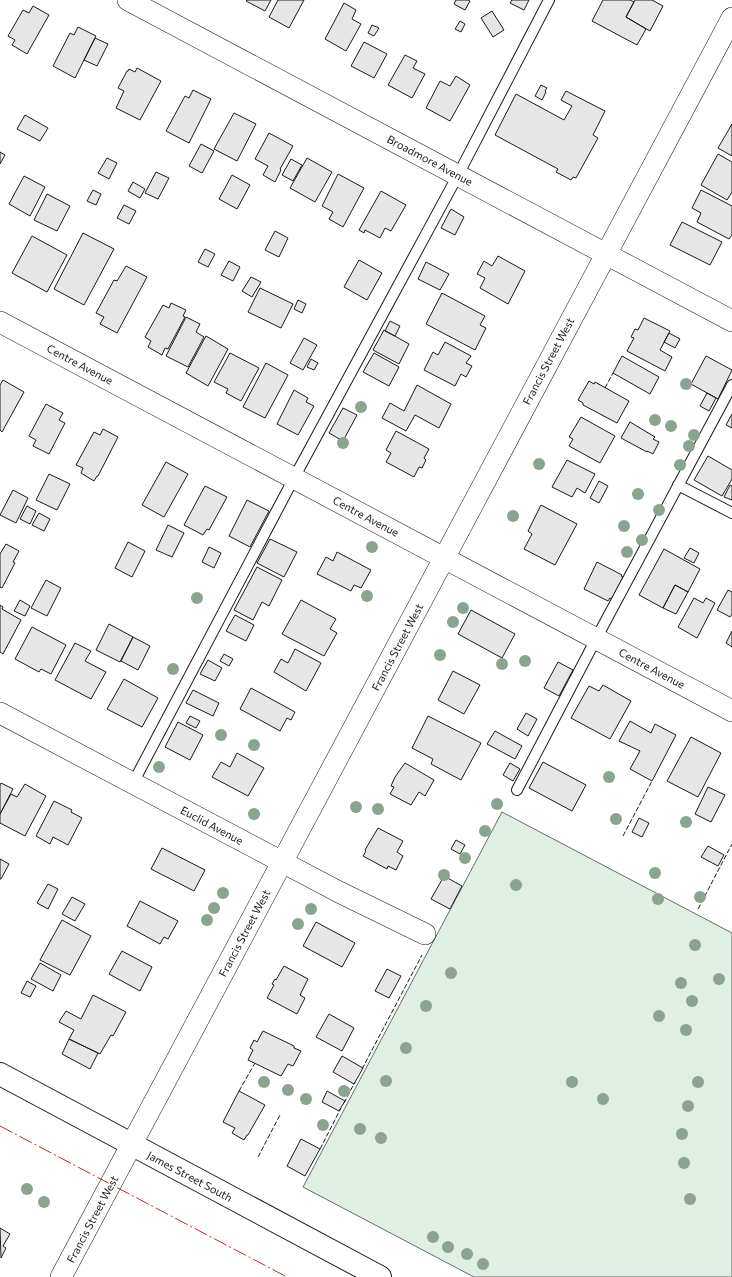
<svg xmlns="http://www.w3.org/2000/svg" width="732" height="1277" font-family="Commissioner,sans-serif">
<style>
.green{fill:#e0efe3;stroke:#6a6a6a}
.building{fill:#e6e6e6;stroke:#1a1a1a}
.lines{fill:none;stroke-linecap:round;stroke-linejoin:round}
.service-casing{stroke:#1a1a1a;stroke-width:12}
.minor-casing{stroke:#1a1a1a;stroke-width:22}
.tertiary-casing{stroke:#1a1a1a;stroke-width:24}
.service{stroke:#fff;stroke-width:10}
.minor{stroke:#fff;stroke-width:21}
.tertiary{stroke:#fff;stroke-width:22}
.fence{stroke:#1a1a1a;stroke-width:1;stroke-dasharray:5 2;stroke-linecap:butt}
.power{stroke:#c62828;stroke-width:1;stroke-dasharray:14 3 2 3;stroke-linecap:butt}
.tree{fill:#8aa48f}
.labels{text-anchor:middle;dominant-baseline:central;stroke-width:3;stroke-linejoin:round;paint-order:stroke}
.street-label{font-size:11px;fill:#1a1a1a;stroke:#fff}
</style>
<rect width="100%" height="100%" fill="#fff"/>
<path class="green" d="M502,812L732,933V1277H474L303,1187Z"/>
<path class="building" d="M247,0H271L265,11L246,1Z
M278,0H304L289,28L269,17Z
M456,0H468L470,1L465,10L454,4Z
M512,0H529L524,10L510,3Z
M603,0H630L634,2L626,17L646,29L637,45L592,21Z
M635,0H652L663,6L650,31L626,17Z
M344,3L356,10L352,19L361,24L346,51L325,39Z
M33,6L49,15L27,54L12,45L15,40L8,36L23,10L29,13Z
M492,11L504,30L493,37L481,18Z
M460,21L465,24L461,32L455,29Z
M372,25L379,28L374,36L368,33Z
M78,27L96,36L75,78L53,66L70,33L74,35Z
M95,38L108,44L97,66L84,60Z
M364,42L387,54L374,78L351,66Z
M405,55L417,61L413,68L425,74L412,98L388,85Z
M137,68L161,81L140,120L116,108L124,91L118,88L127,71H128L129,69L135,72Z
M456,76L470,85L450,121L426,108L440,81L450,86Z
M541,85L547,88L545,91L546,92L542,100L535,96Z
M193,90L211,99L189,143L166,131L185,96L189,98Z
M566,91L605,111L593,135L598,138L576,178L573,177L571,180L556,172L558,169L495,135L516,94L564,120L572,106L561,100Z
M234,113L256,124L237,161L214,149Z
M25,115L48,128L40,141L17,129Z
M732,124V156L718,148Z
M269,133L293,146L280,169L281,170L275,182L263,175L268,166L255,159Z
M201,144L214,151L202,173L189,166Z
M0,152L5,155L0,164Z
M718,154L732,162V192L727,200L701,185Z
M107,158L117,163L109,179L98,173Z
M307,158L332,172L315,202L290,188Z
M291,159L302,165L293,181L282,175Z
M156,172L169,178L158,199L145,193Z
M338,174L364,188L343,227L329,219L333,212L322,206Z
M232,175L250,185L237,209L219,199Z
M24,176L45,187L30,216L9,204Z
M133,182L145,189L140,198L128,191Z
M93,190L101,194L96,205L87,201Z
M701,190L732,206V235L729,239L697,222L701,213L692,208Z
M381,191L406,205L391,231L385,228L380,238L365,230L364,233L359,230Z
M47,194L70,206L57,231L34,220Z
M124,205L136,211L129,224L117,218Z
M451,209L464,217L455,235L441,228Z
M682,222L722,242L710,265L670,245Z
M275,231L288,238L279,257L265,250Z
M83,233L114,249L84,305L54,289Z
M32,236L67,255L47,292L12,273Z
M205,249L215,254L208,267L198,262Z
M498,256L525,271L508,304L480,288L485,278L477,274L484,261L492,266Z
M359,260L382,273L367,300L344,287Z
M229,261L240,267L233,281L221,275Z
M426,262L449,274L440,290L418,279Z
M126,266L147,277L117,333L100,324L104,317L96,313L114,280L117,281Z
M251,277L261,282L252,297L242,291Z
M260,288L293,304L281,328L248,312Z
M442,293L485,316L480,325L486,328L475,350L426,324Z
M298,300L306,304L302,313L294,309Z
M171,303L186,310L183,316L185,317L168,349L165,348L162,355L148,347L151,341L145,337L163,305L169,308Z
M186,317L200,324L196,332L204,337L188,367L166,356Z
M644,318L670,331L660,350L672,357L665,371L627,351L634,338L631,337L635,329L638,330Z
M390,321L400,326L395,336L385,331Z
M384,330L409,344L399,364L373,350Z
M669,333L680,339L675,348L664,342Z
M206,336L228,349L208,386L186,373Z
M304,338L317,345L303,370L290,363Z
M445,342L471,356L466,363L472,366L466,377L461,374L455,386L424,370L433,352L438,355Z
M230,353L259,368L241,401L226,393L228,389L214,382Z
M374,353L399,367L389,386L363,372Z
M622,356L659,377L650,394L613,373Z
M706,356L732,370L718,399L691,384Z
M311,359L318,363L314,370L307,367Z
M266,363L288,375L265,418L243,407Z
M3,380L24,392L2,432L0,430V385Z
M589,381L594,384L595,382L629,401L617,423L583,405V403L578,400Z
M417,385L451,404L439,428L415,415L406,431L382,418L390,403L404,411Z
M294,390L308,398L306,402L314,406L298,435L277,424Z
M707,393L716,398L709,411L700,406Z
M46,404L63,413L59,420L65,423L49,454L33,446L36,440L29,436Z
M343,408L357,415L343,441L329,433Z
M732,414V428L726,425Z
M581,417L615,436L600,463L569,446L573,439L569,437Z
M630,422L655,437L653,439L659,442L653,454L647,451V452L621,438Z
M103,429L118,437L98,476H97L94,481L81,473L83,468L76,465L94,432L100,435Z
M396,431L429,449L424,458L426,460L422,468L419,467L414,477L386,462L391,453L386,450Z
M708,456L732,470V479L722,496L694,480Z
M567,460L595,474L585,493L577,488L572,497L552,487Z
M166,462L188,474L164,517L142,505Z
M49,474L70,484L57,510L36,500Z
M599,481L608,486L599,503L590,498Z
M730,485L732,486V500L724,497Z
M205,486L227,497L209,530L207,529L203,535L184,525Z
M13,490L28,498L16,523L0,515Z
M247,500L269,511L250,547L229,536Z
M541,505L577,524L555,565L524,549L532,534L528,531Z
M27,506L36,511L30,524L20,519Z
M39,513L50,519L44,531L32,525Z
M168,525L184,533L172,557L156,550Z
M270,539L297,552L284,577L257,563Z
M128,542L145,551L132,577L115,568Z
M6,544L19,551L13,562L15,563L2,588L0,587V554Z
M209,547L221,553L214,568L202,562Z
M690,548L699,553L694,563L684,558Z
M664,549L700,569L688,592L675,585L663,608L639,595Z
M337,552L371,570L361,588L354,585L351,591L317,574L326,557L333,561Z
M597,562L622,575L621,576L623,577L612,599L610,598L608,601L584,589Z
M257,567L282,580L269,606L262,602L253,620L234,610Z
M46,580L61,588L47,616L31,608Z
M675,585L688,592L676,614L663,608Z
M728,590L732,592V614L730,617L717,610Z
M694,598L703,603L706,598L715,603L697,638L678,627Z
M20,600L30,606L25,616L14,611Z
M301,600L336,619L330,629L337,633L324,656L282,634Z
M0,605L3,607L2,609L21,620L3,654L0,652Z
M471,610L515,634L502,658L458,634Z
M235,615L254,625L246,641L226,631Z
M109,624L133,637L120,662L96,650Z
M32,627L66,645L51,674L41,669L39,672L15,659Z
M732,631V647L726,643Z
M133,637L150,646L138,670L121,661Z
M75,643L91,651L85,661L106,672L91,699L55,680Z
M295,649L321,663L306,691L274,672L281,659L288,663Z
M224,654L233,659L229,666L220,661Z
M208,660L222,668L215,681L200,674Z
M558,662L573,670L559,696L544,688Z
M453,671L480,685L464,714L438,700Z
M124,679L158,698L142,727L107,709Z
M603,685L631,701L610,739L571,718L589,686L599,691Z
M251,688L295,712L291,720L287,718L280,731L240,709Z
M193,690L219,703L213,716L186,703Z
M526,713L537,719L528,736L517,729Z
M190,716L200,721L196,728L186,723Z
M428,716L481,743L461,780L431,764L433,759L412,748Z
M630,721L651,733L655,724L676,735L652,781L630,769L640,751L619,741Z
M178,722L203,735L190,760L165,747Z
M495,731L522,746L515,759L487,744Z
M691,737L721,753L698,797L667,781Z
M237,753L264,768L248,796L212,777L221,762L230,767Z
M543,762L586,785L572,811L529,788Z
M405,763L434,780L425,796L419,792L411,805L390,794L394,787L391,786L395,777Z
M510,763L520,769L513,781L503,775Z
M1,783L13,789L0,814V785Z
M25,784L46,796L25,836L0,823V814L11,794L17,797Z
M708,787L725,795L711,822L695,814Z
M54,801L72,810L71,812L82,818L68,845L53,837L50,844L36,836Z
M639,818L649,823L642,837L632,832Z
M378,828L403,841L397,852L403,856L396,870L388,866L387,869L363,856L366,851L365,850Z
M456,840L465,845L460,854L451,849Z
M708,846L724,855L718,866L701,857Z
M162,848L205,870L194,891L151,869Z
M0,859L9,864L1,879H0Z
M444,876L462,886L450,909L431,899Z
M48,884L58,889L48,909L37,903Z
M72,897L85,904L75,921L62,914Z
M140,901L178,921L168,939L164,937L160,944L127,926Z
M62,920L91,936L70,975L40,960Z
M316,922L355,943L342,967L303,946Z
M122,951L152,967L140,991L109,974Z
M40,963L61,975L53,991L31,979Z
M284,966L308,979L300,995L305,998L297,1014L267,998L274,985L272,984L275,979L276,980Z
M387,969L401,976L389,998L375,991Z
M27,981L36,986L30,997L21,993Z
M93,995L126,1012L113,1036L111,1035L100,1054L69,1039L74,1030L59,1022L66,1011L81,1019Z
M329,1014L354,1028L342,1051L316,1037Z
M263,1031L294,1046V1048L301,1051L293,1066L288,1064L281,1076L248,1060L253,1050L250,1048L254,1040L257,1042Z
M69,1039L98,1053L90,1069L62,1054Z
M342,1056L363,1068L354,1084L333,1072Z
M239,1091L265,1105L248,1135H247L244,1140L232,1133L235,1128L223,1122Z
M327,1091L345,1101L339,1111L322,1102Z
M301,1139L320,1149L305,1176L287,1166Z
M0,1228L10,1234L3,1246L6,1248L1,1258Z"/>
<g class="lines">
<defs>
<path id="service" d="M678,485L732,513
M133,783L294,478L458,175L549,0
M517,790L596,639L732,385"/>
<path id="minor" d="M128,0L732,321
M0,322L732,711
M0,713L339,892L425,934
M61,1277L732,18"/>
<path id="tertiary" d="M0,1074L380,1277"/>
</defs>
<use href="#service" class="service-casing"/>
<use href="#minor" class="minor-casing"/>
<use href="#tertiary" class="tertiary-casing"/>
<use href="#service" class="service"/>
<use href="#minor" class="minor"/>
<use href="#tertiary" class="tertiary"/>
<path class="fence" d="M605,388L613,373
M623,836L652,781
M698,909L732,844
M362,1069L422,955
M239,1091L255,1063
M344,1103L355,1082
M320,1149L341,1108
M258,1157L280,1115"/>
<path class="power" d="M0,1126L287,1277"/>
</g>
<g class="tree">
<circle cx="686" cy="384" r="6"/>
<circle cx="361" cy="407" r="6"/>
<circle cx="655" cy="420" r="6"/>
<circle cx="671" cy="426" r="6"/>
<circle cx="694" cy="435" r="6"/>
<circle cx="343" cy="443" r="6"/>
<circle cx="689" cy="446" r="6"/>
<circle cx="539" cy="464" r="6"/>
<circle cx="680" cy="465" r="6"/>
<circle cx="638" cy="494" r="6"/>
<circle cx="659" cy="510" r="6"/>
<circle cx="513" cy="516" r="6"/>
<circle cx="624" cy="526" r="6"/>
<circle cx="642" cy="540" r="6"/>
<circle cx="372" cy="547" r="6"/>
<circle cx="627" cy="552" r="6"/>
<circle cx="367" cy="596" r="6"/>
<circle cx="197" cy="598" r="6"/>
<circle cx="463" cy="608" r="6"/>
<circle cx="453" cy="622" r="6"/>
<circle cx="440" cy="655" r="6"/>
<circle cx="525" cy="661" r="6"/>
<circle cx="502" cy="664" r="6"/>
<circle cx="173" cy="669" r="6"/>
<circle cx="221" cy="735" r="6"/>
<circle cx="254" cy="745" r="6"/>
<circle cx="159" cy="767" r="6"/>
<circle cx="609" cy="777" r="6"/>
<circle cx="497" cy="804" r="6"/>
<circle cx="356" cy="807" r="6"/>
<circle cx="378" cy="809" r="6"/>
<circle cx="254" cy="814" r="6"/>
<circle cx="616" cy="819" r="6"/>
<circle cx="686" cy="822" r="6"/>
<circle cx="485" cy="831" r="6"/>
<circle cx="465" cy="858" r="6"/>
<circle cx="655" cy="873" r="6"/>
<circle cx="444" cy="875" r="6"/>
<circle cx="516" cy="885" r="6"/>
<circle cx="223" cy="893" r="6"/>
<circle cx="700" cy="897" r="6"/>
<circle cx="658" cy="899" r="6"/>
<circle cx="214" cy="908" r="6"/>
<circle cx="311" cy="909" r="6"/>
<circle cx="207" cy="920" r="6"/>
<circle cx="298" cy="924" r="6"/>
<circle cx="695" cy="945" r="6"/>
<circle cx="451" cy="973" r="6"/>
<circle cx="719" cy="979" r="6"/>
<circle cx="681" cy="983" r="6"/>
<circle cx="692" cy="1001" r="6"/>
<circle cx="426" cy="1006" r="6"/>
<circle cx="659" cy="1016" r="6"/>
<circle cx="686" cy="1030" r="6"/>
<circle cx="406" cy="1048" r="6"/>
<circle cx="386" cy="1081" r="6"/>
<circle cx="264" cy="1082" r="6"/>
<circle cx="572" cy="1082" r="6"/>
<circle cx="698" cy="1082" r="6"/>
<circle cx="288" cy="1090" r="6"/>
<circle cx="344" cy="1091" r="6"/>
<circle cx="306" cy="1099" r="6"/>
<circle cx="603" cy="1099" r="6"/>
<circle cx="688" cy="1106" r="6"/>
<circle cx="323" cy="1125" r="6"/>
<circle cx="360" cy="1129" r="6"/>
<circle cx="682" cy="1134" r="6"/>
<circle cx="381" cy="1138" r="6"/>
<circle cx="684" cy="1163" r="6"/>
<circle cx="27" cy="1189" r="6"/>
<circle cx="690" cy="1199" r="6"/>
<circle cx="44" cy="1202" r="6"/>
<circle cx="433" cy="1237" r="6"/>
<circle cx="448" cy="1247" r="6"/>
<circle cx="467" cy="1254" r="6"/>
<circle cx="483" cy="1264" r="6"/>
</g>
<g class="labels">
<g class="street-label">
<text transform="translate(430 160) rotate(28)">Broadmore Avenue</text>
<text transform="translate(548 361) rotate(-62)">Francis Street West</text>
<text transform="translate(80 364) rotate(28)">Centre Avenue</text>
<text transform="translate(366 516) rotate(28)">Centre Avenue</text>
<text transform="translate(397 647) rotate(-62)">Francis Street West</text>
<text transform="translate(652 668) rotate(28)">Centre Avenue</text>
<text transform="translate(212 825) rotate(28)">Euclid Avenue</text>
<text transform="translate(244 933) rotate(-62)">Francis Street West</text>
<text transform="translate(190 1176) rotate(28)">James Street South</text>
<text transform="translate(92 1219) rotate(-62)">Francis Street West</text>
</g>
</g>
</svg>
